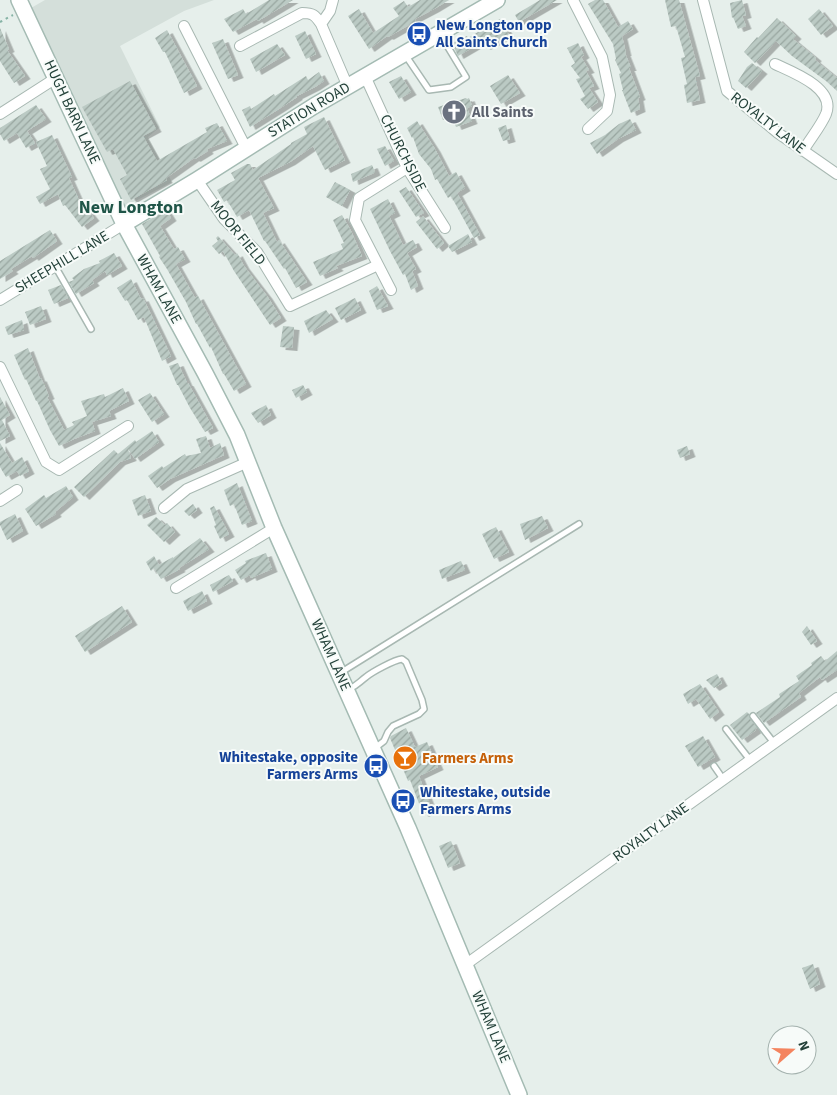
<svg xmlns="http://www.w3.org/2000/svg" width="837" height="1095" font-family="'Source Sans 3',sans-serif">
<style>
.built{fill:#d4dfda}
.building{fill:url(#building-hatch);filter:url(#shadow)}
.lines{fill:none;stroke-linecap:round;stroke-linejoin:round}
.lane-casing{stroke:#a8b8b2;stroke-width:8}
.street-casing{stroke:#a8b8b2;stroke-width:12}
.secondary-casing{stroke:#a4bbb3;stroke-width:18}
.path{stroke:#86b3a5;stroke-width:2;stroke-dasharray:2.5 4;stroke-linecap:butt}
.lane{stroke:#fff;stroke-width:5}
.street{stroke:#fff;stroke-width:10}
.secondary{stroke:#fff;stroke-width:15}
.labels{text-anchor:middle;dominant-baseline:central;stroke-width:4;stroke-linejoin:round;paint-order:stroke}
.transit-label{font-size:15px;font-weight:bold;fill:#164399;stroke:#f7fbf9;text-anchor:start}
.street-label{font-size:15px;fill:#24423a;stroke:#f7fbf9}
.worship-label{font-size:15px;font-weight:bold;fill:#5b616d;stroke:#f7fbf9;text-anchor:start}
.food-label{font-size:15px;font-weight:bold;fill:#c56008;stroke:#f7fbf9;text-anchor:start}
.quarter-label{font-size:18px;font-weight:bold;fill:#1f5548;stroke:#f7fbf9}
</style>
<defs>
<pattern id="building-hatch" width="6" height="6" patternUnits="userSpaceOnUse" patternTransform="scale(1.25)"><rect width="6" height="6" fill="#bbcac4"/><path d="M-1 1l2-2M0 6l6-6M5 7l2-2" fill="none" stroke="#98a6a0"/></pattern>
<filter id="shadow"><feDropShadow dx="5.5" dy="3" stdDeviation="0" flood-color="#0004"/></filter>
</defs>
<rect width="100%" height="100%" fill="#e6efeb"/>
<path class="built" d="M45,0H214L184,11L120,46L160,127L148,137L172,182L124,207L31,8Z"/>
<path class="building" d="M269,0H293L258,21L257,19L233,32L224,19L243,9L246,14Z
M420,0H449L434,9L415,19L416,21L388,37L387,36L369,49L348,16L359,9L373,33L399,16L393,8L404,1L408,7Z
M540,0H557L519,22L515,15Z
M595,0H603L618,27L628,21L633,29L622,36L626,53H625L631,68H629L640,97L638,98L640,109L631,113L622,90H623L619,74L621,73L615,60L616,59L613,44L588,4Z
M665,0H679L700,76L695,77L700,100L687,103L684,85L687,84L681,58L685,57L676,26L671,27Z
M742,0L746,15L742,16L746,26L738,29L733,17L732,18L730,3Z
M819,9L833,26L821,35L808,19Z
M777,18L796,36L793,39L816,58L815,60L837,78V91L826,81L792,56L776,41L755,63L744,52L757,37L758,38Z
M500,19L509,35L485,47L482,42L458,56L452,43L467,36L468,38Z
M0,28L9,49L7,50L25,76L14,83L0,61Z
M167,30L197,86L184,93L165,52H163L155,38Z
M305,31L316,54L306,59L295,36Z
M223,39L238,75L228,79L212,43Z
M578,43L584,55L581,57L589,70L586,71L594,86L589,88L598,102L588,109L580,99L585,96L576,79L580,78L571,66L575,63L567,48Z
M277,44L285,55L256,72L250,59Z
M752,63L762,71L746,88L738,81L747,67Z
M319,72L324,81L315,87L297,96V97L282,107L250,127L242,110L250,106L251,109L274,94L275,96L306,76L308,80Z
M508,75L520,93L501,104L490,86Z
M401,76L411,92L399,99L389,82Z
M130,81L156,129L143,136L157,161L207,132L205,128L217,123L227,141L207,149L208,151L195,159L194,158L166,178L167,180L131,200L120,179L127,175L113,149L107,152L82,107Z
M466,98L467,99L469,98L472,106L467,108L472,121L456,127L452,117L443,120L438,107Z
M36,105L46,119L27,131L35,143L26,148L17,133L4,141L0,134V128Z
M324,117L345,160L325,170L313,146L290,162L258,178L274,208L263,213L277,242L279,240L307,282L296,288L285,268L284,269L265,241H264L249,210L237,217L227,200L224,202L217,190L235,180L231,173L247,164H250L253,170L291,144V143L307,134L304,127Z
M630,119L636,130L618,139L597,154L590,143L605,135L619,124Z
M417,121L435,149L449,176L456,172L465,188L457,193L480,235L474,238L451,196L448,198L437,179L435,180L431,169L419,154L413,137L412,138L407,128Z
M506,125L510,139L503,141L498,128Z
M52,135L72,177L69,178L78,198L94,218L82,227L65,205L63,206L58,194L40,204L36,197L50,189L40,169L47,166L36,142Z
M385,146L394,161L385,166L377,149Z
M372,165L375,172L374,173L353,182L351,174Z
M335,182L350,190L342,206L326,197Z
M406,187L424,213L416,217L399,191Z
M388,199L395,213L389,216L403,245L413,240L417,247L407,253L416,269L412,271L418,286L411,290L405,274L403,275L390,251L370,209Z
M166,210L171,218L160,226L174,249L178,247L185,259L176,264L195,298L198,296L246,384L234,391L224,374H223L211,347L210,348L197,324H196L186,302L167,269L159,257L160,256L142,224Z
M342,215L351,231L362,256L336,266L338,268L320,276L313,262L343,249L341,244L344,243L333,220Z
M423,216L444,243L437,249L416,222Z
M50,230L57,241L33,258L32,256L11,269L13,271L0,279V261Z
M468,234L472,242L452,252L448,246Z
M218,236L235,255L237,253L244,266L267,296L281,318L270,325L234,271L223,251L219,254L212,246L218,241L216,238Z
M114,253L122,266L107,275L105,271L92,280L94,283L76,294L69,282L74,280L72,278L84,269L100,263L99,261Z
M131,279L141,299L143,298L171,356L162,361L144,317L138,320L127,300L125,301L117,288Z
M61,285L68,298L54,304L48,290Z
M377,286L388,306L377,310L369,291Z
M355,298L361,310L341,320L335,308Z
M41,306L46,319L30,325L25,312Z
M326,310L333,319L309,333L304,321Z
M22,320L24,330L8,335L5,327Z
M283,326L294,327L292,348L280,347Z
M28,348L40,379L41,378L49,396L47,397L64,430L74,425L72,422L87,416L81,401L104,394L105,397L123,388L129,401L109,411L111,416L92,422L95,431L74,439L59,446L50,430L37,401H36L26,379L25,380L14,355Z
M178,363L187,383H188L213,428L205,432L190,408L178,385H177L169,366Z
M303,385L307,392L296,398L292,390Z
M150,393L164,414L152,422L138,400Z
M0,397L10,415L2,420L10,436L0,441Z
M266,405L271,415L258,423L251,413Z
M152,431L159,442L135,459L128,449L131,458L120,462L84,497L74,487L114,450L118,454L135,440L136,442Z
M206,436L210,448L220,443L224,455L170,479L157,488L148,476L162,466L163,468L185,454L186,456L201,453L196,439Z
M0,443L12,463L22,457L29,471L20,476L17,471L6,477L0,467Z
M687,446L690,454L680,458L677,450Z
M237,483L252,521L242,525L234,504L230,506L224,490Z
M66,486L73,497L55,512L56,514L36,526L25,509L44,495L46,498Z
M145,495L151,511L138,516L132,500Z
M193,504L197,510L189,516L184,511Z
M214,506L229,534L220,539L214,526L216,525L210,508Z
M15,514L23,531L7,540L0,525V522Z
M542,516L548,528L525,540L520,524Z
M156,517L165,525L167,523L175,532L164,542L147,525Z
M496,527L509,552L494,559L482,534Z
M200,538L209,549L179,568L180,569L161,579L154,568L151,571L146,562L154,556L159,565L157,566L173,557V558Z
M266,553L272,569L251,578L250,575L241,580L235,570L246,563L245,561Z
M461,561L465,570L442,579L439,570Z
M229,575L233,581L213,592L210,585Z
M202,591L207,601L188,611L183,601Z
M122,606L132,622L85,652L75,636Z
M807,626L817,641L811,645L802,632Z
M837,651V670L822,680L820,677L799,693L801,697L764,723L756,713L780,697L779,694L799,681L796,676L812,665L811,663L821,656L825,661Z
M717,674L722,683L714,688L706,680Z
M700,684L719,712L710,719L696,699L688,704L683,694Z
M747,712L749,714L750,719L757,728L755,729L756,730L742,740L730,725Z
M406,728L415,747L427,742L438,767L419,776L432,810L423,814L410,780L408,781L390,738L391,736Z
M703,736L715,757L698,767L685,746Z
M451,841L460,863L448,868L439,846Z
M813,964L820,984L810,989L802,968Z"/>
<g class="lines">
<defs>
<path id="lane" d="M406,56L429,90L451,87L466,77L440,34
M55,266L91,329
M340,673L579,524
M349,689C358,685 358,683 366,677C372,672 394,660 402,659L406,662L422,700L424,709L419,714L393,726L388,732L384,741L375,748
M753,716L774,743
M726,729L750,760
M714,766L723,779"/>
<path id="street" d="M333,0L330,11L321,24L348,87
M573,0L602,57L610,95L607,111L588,129
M703,0L727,91L778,133L837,174
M184,26L246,148
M240,46L302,13C313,13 315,15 321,24
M775,64C792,72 836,88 826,114C821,126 810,139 803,151
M365,76L407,168L445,228
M0,114L56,78
M197,180L224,219L257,252L290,306L378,265
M391,290L355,220L359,198L407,168
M0,300L124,224
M0,367L46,462L59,470L128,426
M0,501L17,490
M164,508L187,489L248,462
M176,588L274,528
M465,965L837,698"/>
<path id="secondary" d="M19,0L124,224L205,373L237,435L274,528L408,828L519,1095
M124,224L197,180L314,106L497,0"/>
</defs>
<use href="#lane" class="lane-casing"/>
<use href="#street" class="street-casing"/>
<use href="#secondary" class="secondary-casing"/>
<path class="path" d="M0,22L13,15"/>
<use href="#lane" class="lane"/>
<use href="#street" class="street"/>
<use href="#secondary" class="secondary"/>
</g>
<defs>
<symbol id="bus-disc" viewBox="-11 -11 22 22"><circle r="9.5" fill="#1a4fb4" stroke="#f7fbf9"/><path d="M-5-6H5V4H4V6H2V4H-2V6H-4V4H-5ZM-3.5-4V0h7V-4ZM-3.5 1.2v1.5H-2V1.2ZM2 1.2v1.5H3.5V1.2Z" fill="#fff"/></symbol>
<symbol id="church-disc" viewBox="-11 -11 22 22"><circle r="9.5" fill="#6b7280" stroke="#f7fbf9"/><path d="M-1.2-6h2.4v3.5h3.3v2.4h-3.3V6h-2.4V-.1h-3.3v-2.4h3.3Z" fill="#fff"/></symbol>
<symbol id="bar-disc" viewBox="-11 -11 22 22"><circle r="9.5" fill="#e8710a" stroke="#f7fbf9"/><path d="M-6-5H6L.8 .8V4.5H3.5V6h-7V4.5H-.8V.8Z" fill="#fff"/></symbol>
</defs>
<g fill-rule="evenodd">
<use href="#bus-disc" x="405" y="20" width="28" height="28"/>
<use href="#church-disc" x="440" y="98" width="28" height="28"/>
<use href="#bar-disc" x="391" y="744" width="28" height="28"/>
<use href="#bus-disc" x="362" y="752" width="28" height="28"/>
<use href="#bus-disc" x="389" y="787" width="28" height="28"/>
</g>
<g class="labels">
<g class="transit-label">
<text x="436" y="25">New Longton opp<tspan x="436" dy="17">All Saints Church</tspan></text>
<text x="358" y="757" text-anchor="end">Whitestake, opposite<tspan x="358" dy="17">Farmers Arms</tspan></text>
<text x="420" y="792">Whitestake, outside<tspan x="420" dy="17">Farmers Arms</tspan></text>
</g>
<g class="street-label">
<text transform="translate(309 110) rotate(-31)">STATION ROAD</text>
<text transform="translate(72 112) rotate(65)">HUGH BARN LANE</text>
<text transform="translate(768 123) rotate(38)">ROYALTY LANE</text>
<text transform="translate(403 153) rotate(63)">CHURCHSIDE</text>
<text transform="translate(238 233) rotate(51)">MOOR FIELD</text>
<text transform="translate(62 262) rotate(-31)">SHEEPHILL LANE</text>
<text transform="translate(159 289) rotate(61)">WHAM LANE</text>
<text transform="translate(331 655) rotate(66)">WHAM LANE</text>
<text transform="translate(651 832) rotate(-36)">ROYALTY LANE</text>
<text transform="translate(491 1027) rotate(67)">WHAM LANE</text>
</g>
<g class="worship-label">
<text x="472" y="112">All Saints</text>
</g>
<g class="food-label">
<text x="422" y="758">Farmers Arms</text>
</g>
<g class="quarter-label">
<text x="131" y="207">New Longton</text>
</g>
</g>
<g transform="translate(792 1050) rotate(70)"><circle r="24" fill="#f7fbf9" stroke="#a3b1ad"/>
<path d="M0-4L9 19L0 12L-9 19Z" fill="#f4845f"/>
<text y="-8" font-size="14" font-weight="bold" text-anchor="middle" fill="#24423a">N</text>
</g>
</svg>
